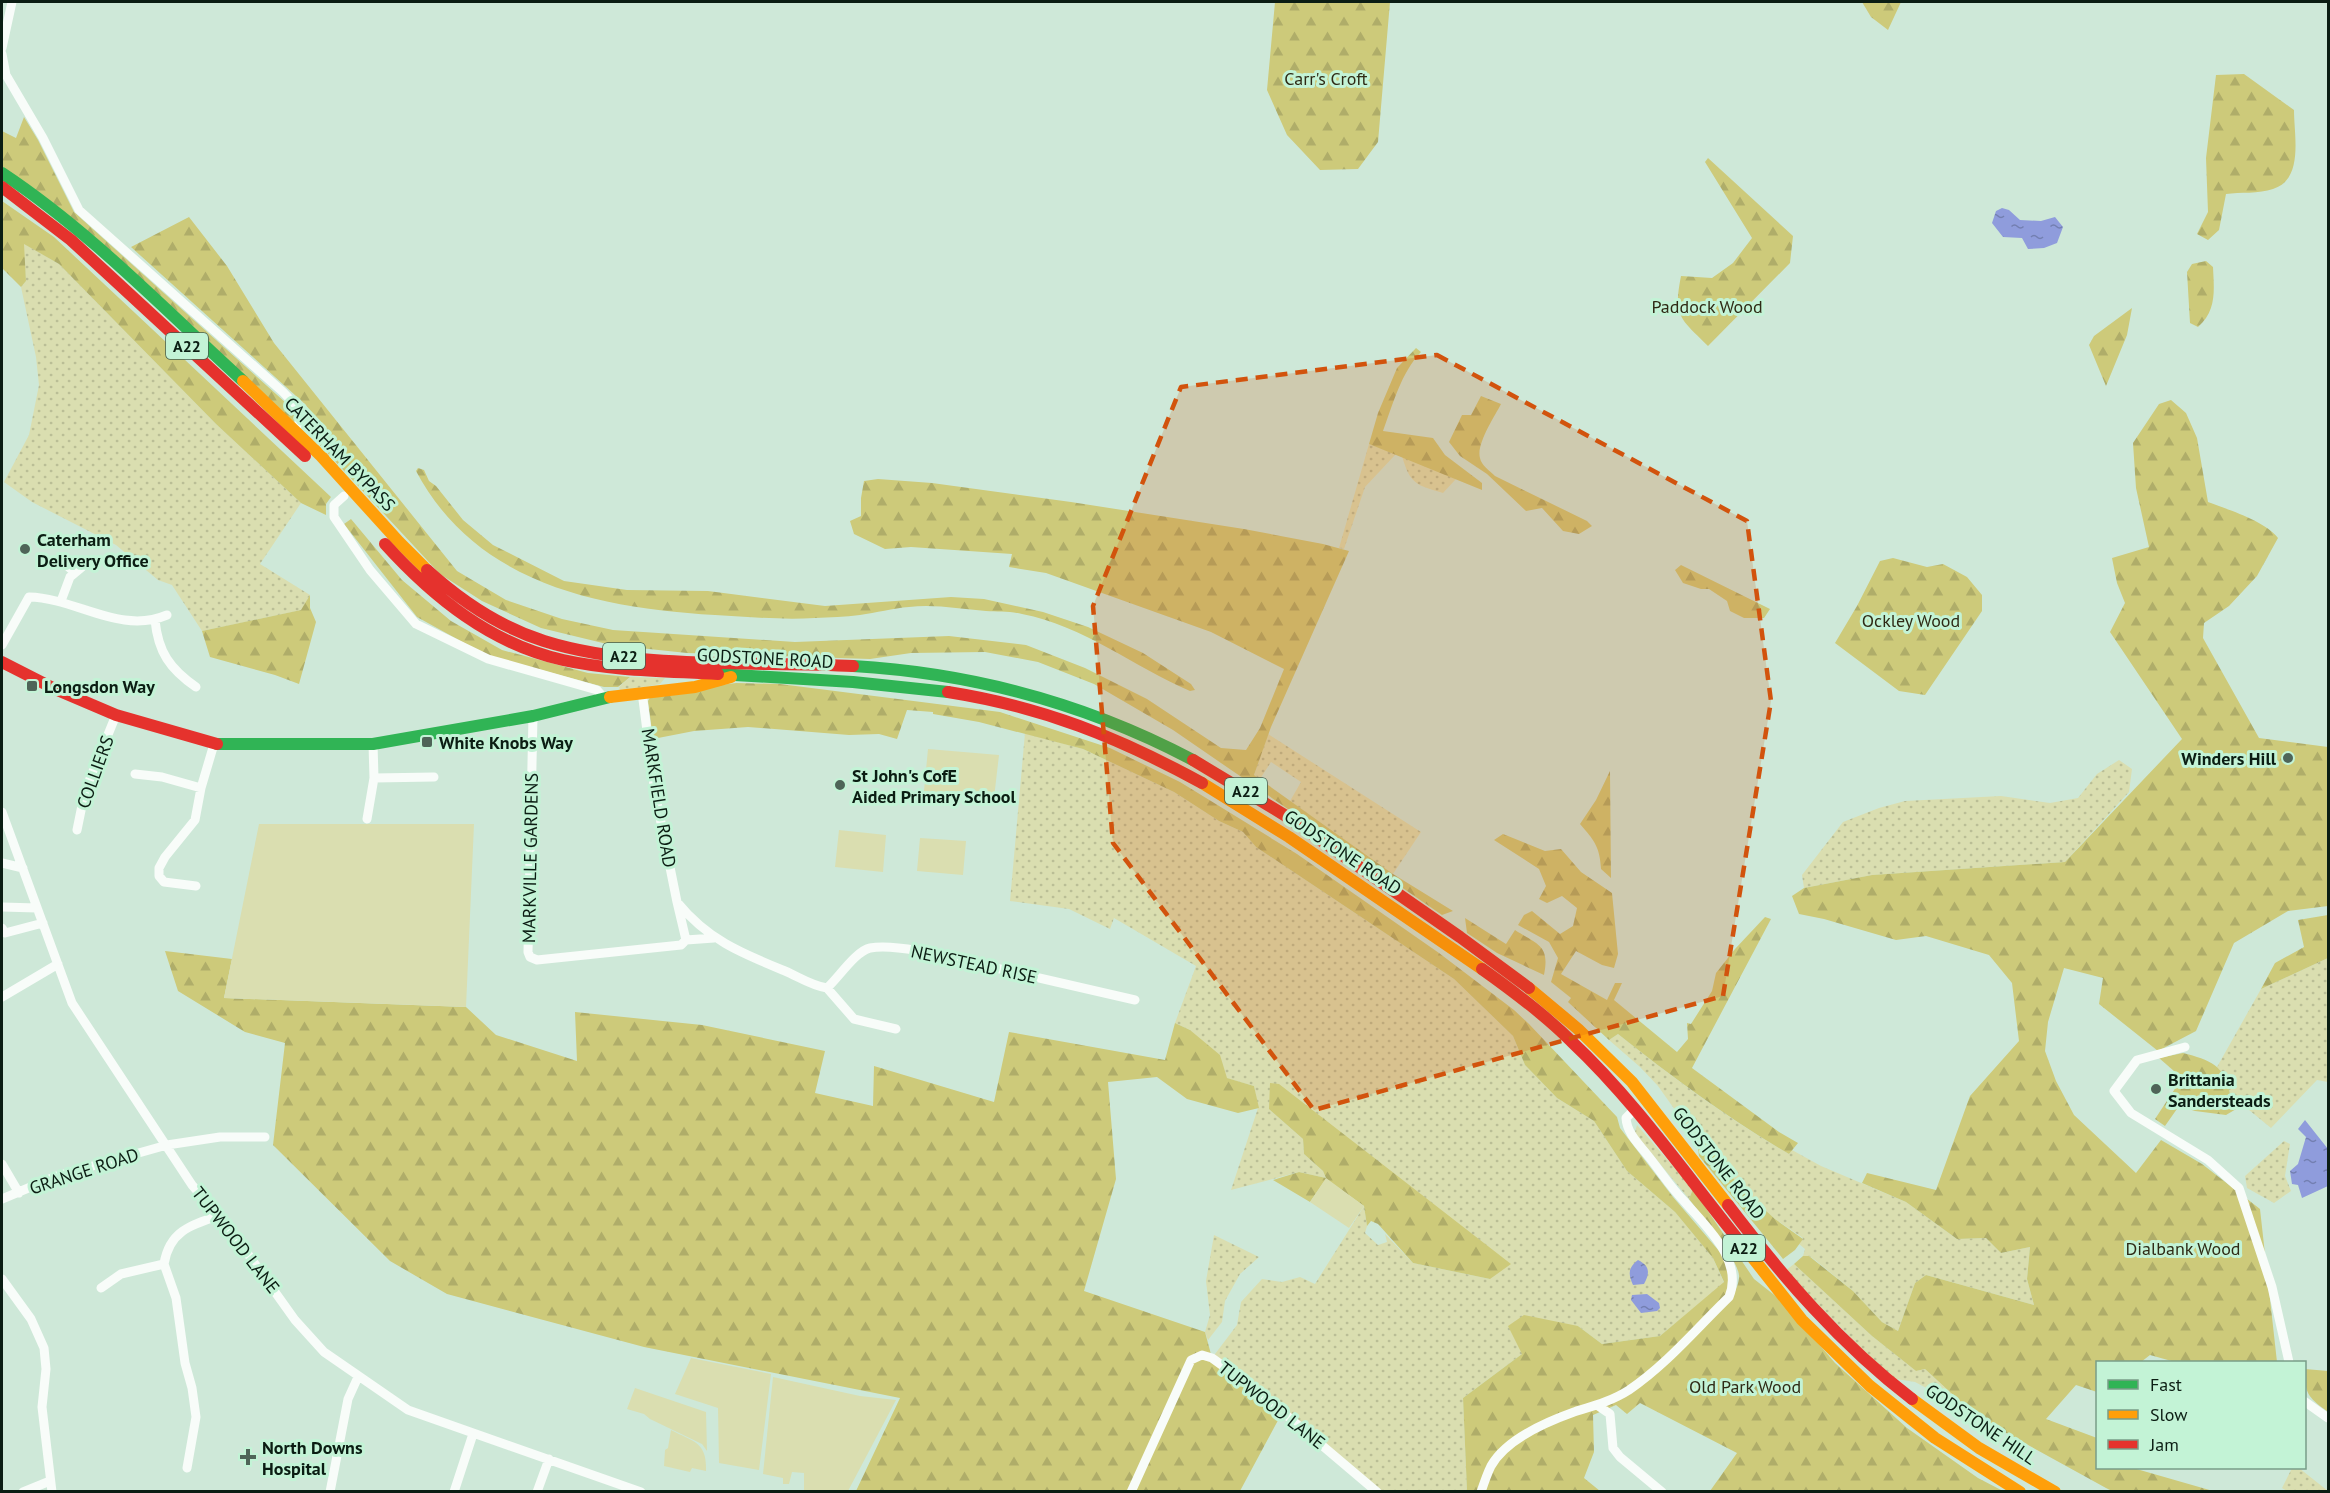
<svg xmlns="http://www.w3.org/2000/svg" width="2330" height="1493" font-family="'PT Sans',sans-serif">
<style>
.grass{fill:url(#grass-dots)}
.forest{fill:url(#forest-firs)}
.green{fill:#dadeb0}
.water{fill:url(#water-ripples)}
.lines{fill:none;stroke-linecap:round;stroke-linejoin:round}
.street{stroke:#f8fcf9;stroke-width:9}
.fast{stroke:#30b455;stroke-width:12}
.slow{stroke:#ff9f0a;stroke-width:12}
.jam{stroke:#e5322d;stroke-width:12}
.marked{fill:#d2530d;fill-opacity:0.2;stroke:#d2530d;stroke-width:4.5;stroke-dasharray:12 8;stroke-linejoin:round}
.poi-dot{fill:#4f6458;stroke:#c3f3d6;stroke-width:2}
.labels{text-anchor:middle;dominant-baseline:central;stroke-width:6;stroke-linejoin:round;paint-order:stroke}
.shield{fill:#c3f3d6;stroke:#425d4e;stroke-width:1.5}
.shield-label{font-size:16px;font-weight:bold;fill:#0b1d13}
.park-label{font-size:18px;fill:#2f2a15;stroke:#c3f3d6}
.street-label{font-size:18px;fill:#0b1d13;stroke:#c3f3d6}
.poi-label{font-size:18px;font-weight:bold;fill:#0b1d13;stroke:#c3f3d6;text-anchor:start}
</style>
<defs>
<pattern id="grass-dots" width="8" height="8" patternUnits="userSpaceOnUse" patternTransform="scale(1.5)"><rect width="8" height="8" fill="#dadeb0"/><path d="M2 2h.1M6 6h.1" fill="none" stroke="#babe96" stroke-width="1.8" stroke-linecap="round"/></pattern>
<pattern id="forest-firs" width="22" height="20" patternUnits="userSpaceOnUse" patternTransform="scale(1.5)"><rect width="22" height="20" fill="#cdca7a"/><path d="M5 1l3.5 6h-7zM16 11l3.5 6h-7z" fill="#afad69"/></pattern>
<pattern id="water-ripples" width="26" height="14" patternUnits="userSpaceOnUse" patternTransform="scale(1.5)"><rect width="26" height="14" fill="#8f9cdc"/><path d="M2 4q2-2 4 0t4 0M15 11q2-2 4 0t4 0" fill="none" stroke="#737fb1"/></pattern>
</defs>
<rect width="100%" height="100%" fill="#cee8d8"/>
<path class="grass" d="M23,243L59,264L216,424L301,503L260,564L310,595L302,610L202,631L172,585L158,580L116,545L32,502L4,482L29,435L39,385L36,357L21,287L26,281Z
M1369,444L1396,454L1365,487L1344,549L1339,548Z
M1402,456L1456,479L1443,493C1416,485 1410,484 1402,456Z
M630,677L662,678H665L660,684L620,691L619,687Z
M1025,733L1083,749L1174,792L1219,821L1243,832L1256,847L1454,979L1513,1036L1525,1065L1557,1098L1594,1121L1627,1171L1675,1212L1713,1258L1724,1283L1660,1336L1602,1344L1578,1326L1522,1354L1463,1398L1467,1491H1375L1212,1358L1237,1325L1241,1302L1262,1279L1282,1282L1300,1277L1315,1284L1364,1206L1367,1226L1365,1233L1378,1245L1387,1242L1385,1234L1413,1263L1490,1279L1269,1109L1303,1139L1304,1154L1323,1171L1326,1178L1299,1172L1231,1190L1258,1108L1254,1086L1226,1078L1190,1030L1175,1023L1196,966L1114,918L1110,929L1069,909L1010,901Z
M1268,734L1421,832L1393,874L1290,801L1301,782L1271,762L1260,779L1254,775Z
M2119,760L2132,769L2129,792L2065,862L1872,875L1804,888L1802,875L1843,822L1879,808L1905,801L2001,796L2050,803L2078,798L2097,774Z
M2328,958V1082L2317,1080L2271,1128L2243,1105V1102L2230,1094L2227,1078L2217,1067L2261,989Z
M1618,1034C1672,1077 1728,1119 1789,1154L1792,1150L1821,1166L1906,1202L1957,1239L1986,1238L2001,1253L2030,1247L2027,1279L2034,1305L1926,1275L1915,1283L1898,1331L1882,1322L1853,1291L1815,1260L1809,1256H1803L1805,1249L1799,1244L1803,1238L1775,1219L1739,1186L1702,1137L1697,1141L1658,1086L1640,1067L1609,1040Z
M1637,1125L1693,1189L1689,1199L1638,1137L1635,1132Z
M2284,1141L2290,1144L2285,1176L2291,1191L2274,1203L2247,1188L2245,1176Z
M1214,1235L1259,1257L1240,1274L1225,1301L1222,1322L1208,1340L1205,1332L1210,1315L1206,1281Z
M1794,1264L1872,1336L1916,1371L1925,1369L1970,1411L1915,1382L1896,1379L1887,1374L1785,1271Z
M2292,1468H2299L2328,1491H2287L2282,1488Z"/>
<path class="forest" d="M1275,2H1390L1378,142L1358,169L1320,170L1287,135L1267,90Z
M1862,2H1901L1888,30L1871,17Z
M2244,74L2294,110C2294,136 2304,179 2273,189C2259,194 2240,192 2226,194L2219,230L2208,240L2197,234L2208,212L2206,158L2216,75Z
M24,117L38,140L74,212L296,412L294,422L2,166V131L16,138Z
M1708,158L1793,236L1790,263L1708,346C1680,318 1673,317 1681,276L1712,278L1733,263L1752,238L1705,162Z
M2,201L54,237L331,497L326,504V515L301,503L216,424L59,264L24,244L26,281L21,287L2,268Z
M189,217L227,266L274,343L457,571L506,600L562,619L613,630L795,642L949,636L1026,645L1085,668L1147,699L1221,748L1246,750L1260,728L1284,669L1211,632L1046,573L1009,567L1012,554L911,547L885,549L854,534L850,521L861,516V498L864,481L878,479L932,483L1071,502L1244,529L1323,544L1349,551L1271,727L1254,775L1393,874L1453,911L1442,915L1173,730L1094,684L1038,662L985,652L911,653L870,659L687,653L611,645L541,628L482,601L440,574L306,430L311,414L306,405L131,247Z
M2206,261L2213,267C2214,290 2217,310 2198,327L2190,323L2187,272L2192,264Z
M2132,308L2127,335L2106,386L2089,345L2094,336Z
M1416,348L1421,352C1401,373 1393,404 1383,431L1433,438L1445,455L1482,483V490L1369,444L1378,413L1397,368Z
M1481,396L1501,404C1495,416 1476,444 1480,458C1481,465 1490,471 1495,476L1587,521L1592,526L1579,534L1563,531L1542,508L1526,511L1487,474L1460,456L1449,442L1462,415H1471Z
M2171,400L2186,413L2197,438L2208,502C2229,510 2265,521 2278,538L2257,576L2229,606L2204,623L2203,638L2259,738L2328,747V906L2288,911L2234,943L2196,1031L2158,1051L2099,1004L2103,978L2064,968L2048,1022L2045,1051L2056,1081L2074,1115L2136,1173L2161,1140L2202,1164L2260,1209L2277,1362H2175L2150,1355L2141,1362H2098L2097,1392L2076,1385L2046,1419L2097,1438L2098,1468H2133L2213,1491L2114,1492L2106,1488L1977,1417L1925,1369L1916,1371L1872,1336L1794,1264L1803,1256H1809L1853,1291L1882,1322L1898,1331L1915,1283L1926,1275L2034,1305L2027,1279L2030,1247L2001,1253L1986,1238L1957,1239L1906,1202L1862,1183L1867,1173L1936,1190L1970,1096L2019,1041L2012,983L1989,955L1926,936L1896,940L1824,919L1799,914L1792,896L1804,888L1872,875L2065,862L2182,739L2110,632L2125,603L2117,583L2112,558L2149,547L2136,488L2133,443L2159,404Z
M418,468L424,470L429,481L436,486L463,520L493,545L564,581L627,590L708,591L825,606L951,597L984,599L1043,612L1088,627L1143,653L1191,684L1195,690L1190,691C1134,667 1084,626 1022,614C1010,611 997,612 986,611C960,609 935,604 909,607C893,608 876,613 860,615C845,617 830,617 815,618C782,620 748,617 715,615C598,608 476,584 416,471Z
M351,519L402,580L451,621L502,650L588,673L630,677L618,687H604L486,655L417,617L344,524Z
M1893,558L1927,567L1943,564L1967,577L1982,595V611L1925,695L1899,691L1835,643L1857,606L1880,561Z
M1681,565L1770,609L1764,618H1744L1730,611L1727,601L1709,589H1701L1683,583L1675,570Z
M310,595V608L316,622L299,684L275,675L210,657L202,631L301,610Z
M736,683L780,684L1000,712L1110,748L1180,782L1297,854L1439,953L1514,1010L1529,1024L1617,1117L1620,1128L1673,1197L1725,1258L1731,1284L1728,1303C1733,1295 1738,1288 1739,1278C1741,1261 1700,1214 1689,1199L1693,1189L1754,1279L1782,1301L1835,1363L1907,1428L1978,1478L2003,1491H1710L1737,1453L1640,1403L1627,1414L1616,1405L1593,1415L1594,1452L1584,1478L1600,1491H1467L1463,1398L1522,1354L1508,1326L1524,1315L1578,1326L1602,1344L1660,1336L1724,1282L1713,1258L1675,1212L1627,1171L1594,1121L1557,1098L1525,1065L1513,1036L1454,979L1256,847L1243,832L1219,821L1174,792L1083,749L979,722L933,714V712L907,710L897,739L879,734L849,735L748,727L694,731L653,739L648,701L652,694Z
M1610,771L1611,878L1601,869C1600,847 1594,840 1580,824L1596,800Z
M1503,834L1545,851L1561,849L1581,872L1612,893L1618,954L1614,968L1602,965L1576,951L1561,974L1607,1000L1615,983H1622L1614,1000L1677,1052L1688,1039L1687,1023L1691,1024L1712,991L1716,973L1735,949L1765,917L1771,919L1692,1068L1779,1132L1798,1143L1789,1154C1729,1119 1672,1077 1618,1034L1609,1040L1568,1002L1571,998L1551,982L1558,958L1549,942L1518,925L1524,915L1532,911L1560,934L1573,926L1577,908L1562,896L1547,903L1539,899L1546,886L1539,869L1494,840Z
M2328,915V958L2261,989L2275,963L2304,947L2298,920Z
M1465,918L1506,944L1515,930C1538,945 1550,945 1544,975L1497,953L1467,933Z
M165,951L232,959L224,998L466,1007L496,1035L577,1061L575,1012L702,1025L825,1051L815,1093L873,1106L874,1066L994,1102L1009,1032L1165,1060L1175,1023L1190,1030L1220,1055L1227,1078L1254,1086L1259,1108L1238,1113L1187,1099L1157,1077L1108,1082L1116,1179L1084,1291L1205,1332L1212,1358L1283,1411L1240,1491H856L900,1398L644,1347L447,1294L390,1261L273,1145L285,1043L245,1032L178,991Z
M2183,1053C2210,1060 2225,1065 2230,1094L2244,1102L2243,1105L2226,1115L2195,1111L2179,1106L2165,1126L2155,1119L2182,1078L2159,1058Z
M1270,1083L1279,1084L1511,1264L1490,1279L1413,1263L1378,1224L1371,1221L1367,1226L1364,1206L1326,1179L1310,1202L1273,1180L1299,1172L1326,1178L1323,1171L1304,1154L1303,1139L1269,1109Z
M1701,1136L1739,1186L1775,1219L1803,1239L1795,1250L1783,1259L1699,1156L1697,1141Z
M2305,1369L2328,1371V1412C2309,1398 2304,1394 2305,1369Z"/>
<path class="green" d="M928,749L999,755L994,798L924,791Z
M259,824H474L466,1007L224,998Z
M839,830L886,835L883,872L835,867Z
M920,838L966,841L963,875L917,871Z
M1326,1178L1364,1206L1349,1228L1310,1202Z
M691,1358L771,1374L759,1470L719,1463L718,1408L675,1394Z
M773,1377L860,1396L896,1400L848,1491H804V1473L792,1472L789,1484H783V1478L763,1474Z
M635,1388L706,1412L707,1451L702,1444L650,1419L644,1414L627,1409Z
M671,1430C694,1442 707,1442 706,1471L692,1468L690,1472L664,1466L665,1450L668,1448Z"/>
<path class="water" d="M2002,208L2009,210L2020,220L2041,221L2055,217L2063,227L2057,243L2044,248L2028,249L2022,238L2003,237L1992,223L1996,211Z
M2305,1120L2328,1149V1186L2302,1198L2298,1185L2292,1184L2290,1171L2298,1164L2306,1137L2298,1129Z
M1638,1260C1650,1266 1650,1273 1644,1284L1633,1285C1628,1274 1628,1268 1638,1260Z
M1647,1294L1659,1303L1660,1308L1657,1311L1641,1313L1631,1300L1632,1295Z"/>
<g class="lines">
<path class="street" d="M2,48L12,2
M2,54L6,75L43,138L79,210L283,392L303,413L301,422L294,429
M344,496L334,505V517L370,570L416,624L488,659L597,690L604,698
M65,564L74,572
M61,601L70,577L82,567
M155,620C158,652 170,669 196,687
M2,645L29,597C76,598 120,635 167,615
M642,692L655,793L677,902
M533,716L528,952L530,957L537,960L681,945L686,940L714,938
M135,774L162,777L201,788
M374,778L434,777
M2,812L72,1003L192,1185L230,1229L295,1320L324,1352L408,1410L641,1492
M367,819L374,778L373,744
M77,830L85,791L116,715
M2,863L23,868
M196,886L164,882L159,876V868L165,857L195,820L201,788L214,744
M2,907L37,908
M2,928L5,933L43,923
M686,940L677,902C708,940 741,953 785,971C799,977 812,986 827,988L854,1019L896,1029
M827,988C839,977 856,951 870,948C895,943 949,957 974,963C1028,975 1081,988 1135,1000
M2,997L58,964
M2185,1047L2137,1060L2114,1091L2131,1113L2208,1160L2239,1188L2272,1287L2289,1362
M2,1164L19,1193
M2,1199L57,1176L167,1145L220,1137H265
M164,1264L176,1298L185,1363L192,1388L196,1417L187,1468
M2,1279L31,1319L44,1348L46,1369L42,1407L52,1492
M101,1288L121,1274L164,1264C169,1232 190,1225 218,1216
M2304,1401L2328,1418
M1597,1405L1610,1414L1613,1448L1620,1457L1662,1492
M23,1492L50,1481
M330,1492L348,1399L358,1377
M454,1492L473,1434
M537,1492L549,1459
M1131,1492L1191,1360L1202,1355L1212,1358L1259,1392L1377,1492
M1481,1492C1484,1483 1487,1474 1491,1466C1506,1439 1546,1422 1574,1412C1593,1406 1612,1401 1629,1390C1667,1364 1696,1329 1729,1297C1744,1260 1706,1227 1684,1201C1671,1188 1661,1172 1649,1157C1640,1145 1627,1134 1626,1118L1635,1109"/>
<path class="fast" d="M2,173C91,232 165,310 243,381
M853,666C972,673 1087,704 1193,760
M718,674L853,682L948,692
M217,744H373L533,716L610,697"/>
<path class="slow" d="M243,381L321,456L399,542L427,570
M610,697L695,687L731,677
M1202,783L1289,837L1482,969
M1529,988L1578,1029L1632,1082L1728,1205
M1741,1243L1802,1320L1870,1386L1935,1438L2020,1492
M1912,1399L1979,1448L2055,1492"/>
<path class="jam" d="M2,187L71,240L305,456
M385,544C433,597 491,644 563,660C613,671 667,671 718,674
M427,570C461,601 500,627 544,641C636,670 756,661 853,666
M2,662L55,689L116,715L217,744
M948,692C1043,707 1118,737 1202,783
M1193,760L1286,816L1460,937L1529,988
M1482,969C1513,991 1544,1014 1571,1041C1635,1101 1686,1175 1741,1243
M1728,1205C1782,1276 1840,1344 1912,1399"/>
</g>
<path class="marked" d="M1437,355L1747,521L1771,701L1723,996L1314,1110L1113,843L1093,606L1181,387Z"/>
<g class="poi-dot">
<circle cx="25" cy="549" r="6"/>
<rect x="26" y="680" width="12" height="12" rx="3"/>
<rect x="421" y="736" width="12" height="12" rx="3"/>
<circle cx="2288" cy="758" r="6"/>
<circle cx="840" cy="785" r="6"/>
<circle cx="2156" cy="1089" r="6"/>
<path d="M245 1448h6v6h6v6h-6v6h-6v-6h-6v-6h6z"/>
</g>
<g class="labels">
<g class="shield">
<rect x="166" y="333" width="42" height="26" rx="4.5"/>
<rect x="603" y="643" width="42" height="26" rx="4.5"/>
<rect x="1225" y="778" width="42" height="26" rx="4.5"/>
<rect x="1723" y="1235" width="42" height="26" rx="4.5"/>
</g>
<g class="shield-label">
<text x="187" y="346">A22</text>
<text x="624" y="656">A22</text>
<text x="1246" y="791">A22</text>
<text x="1744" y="1248">A22</text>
</g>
<g class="park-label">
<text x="1326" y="78">Carr's Croft</text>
<text x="1707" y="306">Paddock Wood</text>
<text x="1911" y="620">Ockley Wood</text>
<text x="2183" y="1248">Dialbank Wood</text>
<text x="1745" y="1386">Old Park Wood</text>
</g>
<g class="street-label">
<text transform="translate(340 454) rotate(46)">CATERHAM BYPASS</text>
<text transform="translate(765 658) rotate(3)">GODSTONE ROAD</text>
<text transform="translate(95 772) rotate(-70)">COLLIERS</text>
<text transform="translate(659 798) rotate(81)">MARKFIELD ROAD</text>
<text transform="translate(1343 852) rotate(34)">GODSTONE ROAD</text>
<text transform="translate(530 858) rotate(-89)">MARKVILLE GARDENS</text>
<text transform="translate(974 964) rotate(12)">NEWSTEAD RISE</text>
<text transform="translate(1719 1163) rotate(52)">GODSTONE ROAD</text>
<text transform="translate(84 1171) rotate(-18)">GRANGE ROAD</text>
<text transform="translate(236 1240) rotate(52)">TUPWOOD LANE</text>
<text transform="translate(1272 1405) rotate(38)">TUPWOOD LANE</text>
<text transform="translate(1981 1424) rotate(34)">GODSTONE HILL</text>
</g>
<g class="poi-label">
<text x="37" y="539">Caterham<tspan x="37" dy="21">Delivery Office</tspan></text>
<text x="44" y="686">Longsdon Way</text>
<text x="439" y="742">White Knobs Way</text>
<text x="2276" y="758" text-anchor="end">Winders Hill</text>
<text x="852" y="775">St John's CofE<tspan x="852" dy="21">Aided Primary School</tspan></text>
<text x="2168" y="1079">Brittania<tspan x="2168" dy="21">Sandersteads</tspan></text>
<text x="262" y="1447">North Downs<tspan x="262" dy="21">Hospital</tspan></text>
</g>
</g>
<rect width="2330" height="1493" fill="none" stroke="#0b1d13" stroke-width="6"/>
<rect x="2096" y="1361" width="210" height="108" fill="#c3f3d6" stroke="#799d88" stroke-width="1.5"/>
<rect x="2108" y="1380" width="30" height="9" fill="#30b455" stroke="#799d88" stroke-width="1.5"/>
<text x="2150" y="1391" font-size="18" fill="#0b1d13">Fast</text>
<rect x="2108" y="1410" width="30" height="9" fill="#ff9f0a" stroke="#799d88" stroke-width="1.5"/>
<text x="2150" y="1421" font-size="18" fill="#0b1d13">Slow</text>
<rect x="2108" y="1440" width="30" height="9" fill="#e5322d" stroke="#799d88" stroke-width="1.5"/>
<text x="2150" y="1451" font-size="18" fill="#0b1d13">Jam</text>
</svg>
